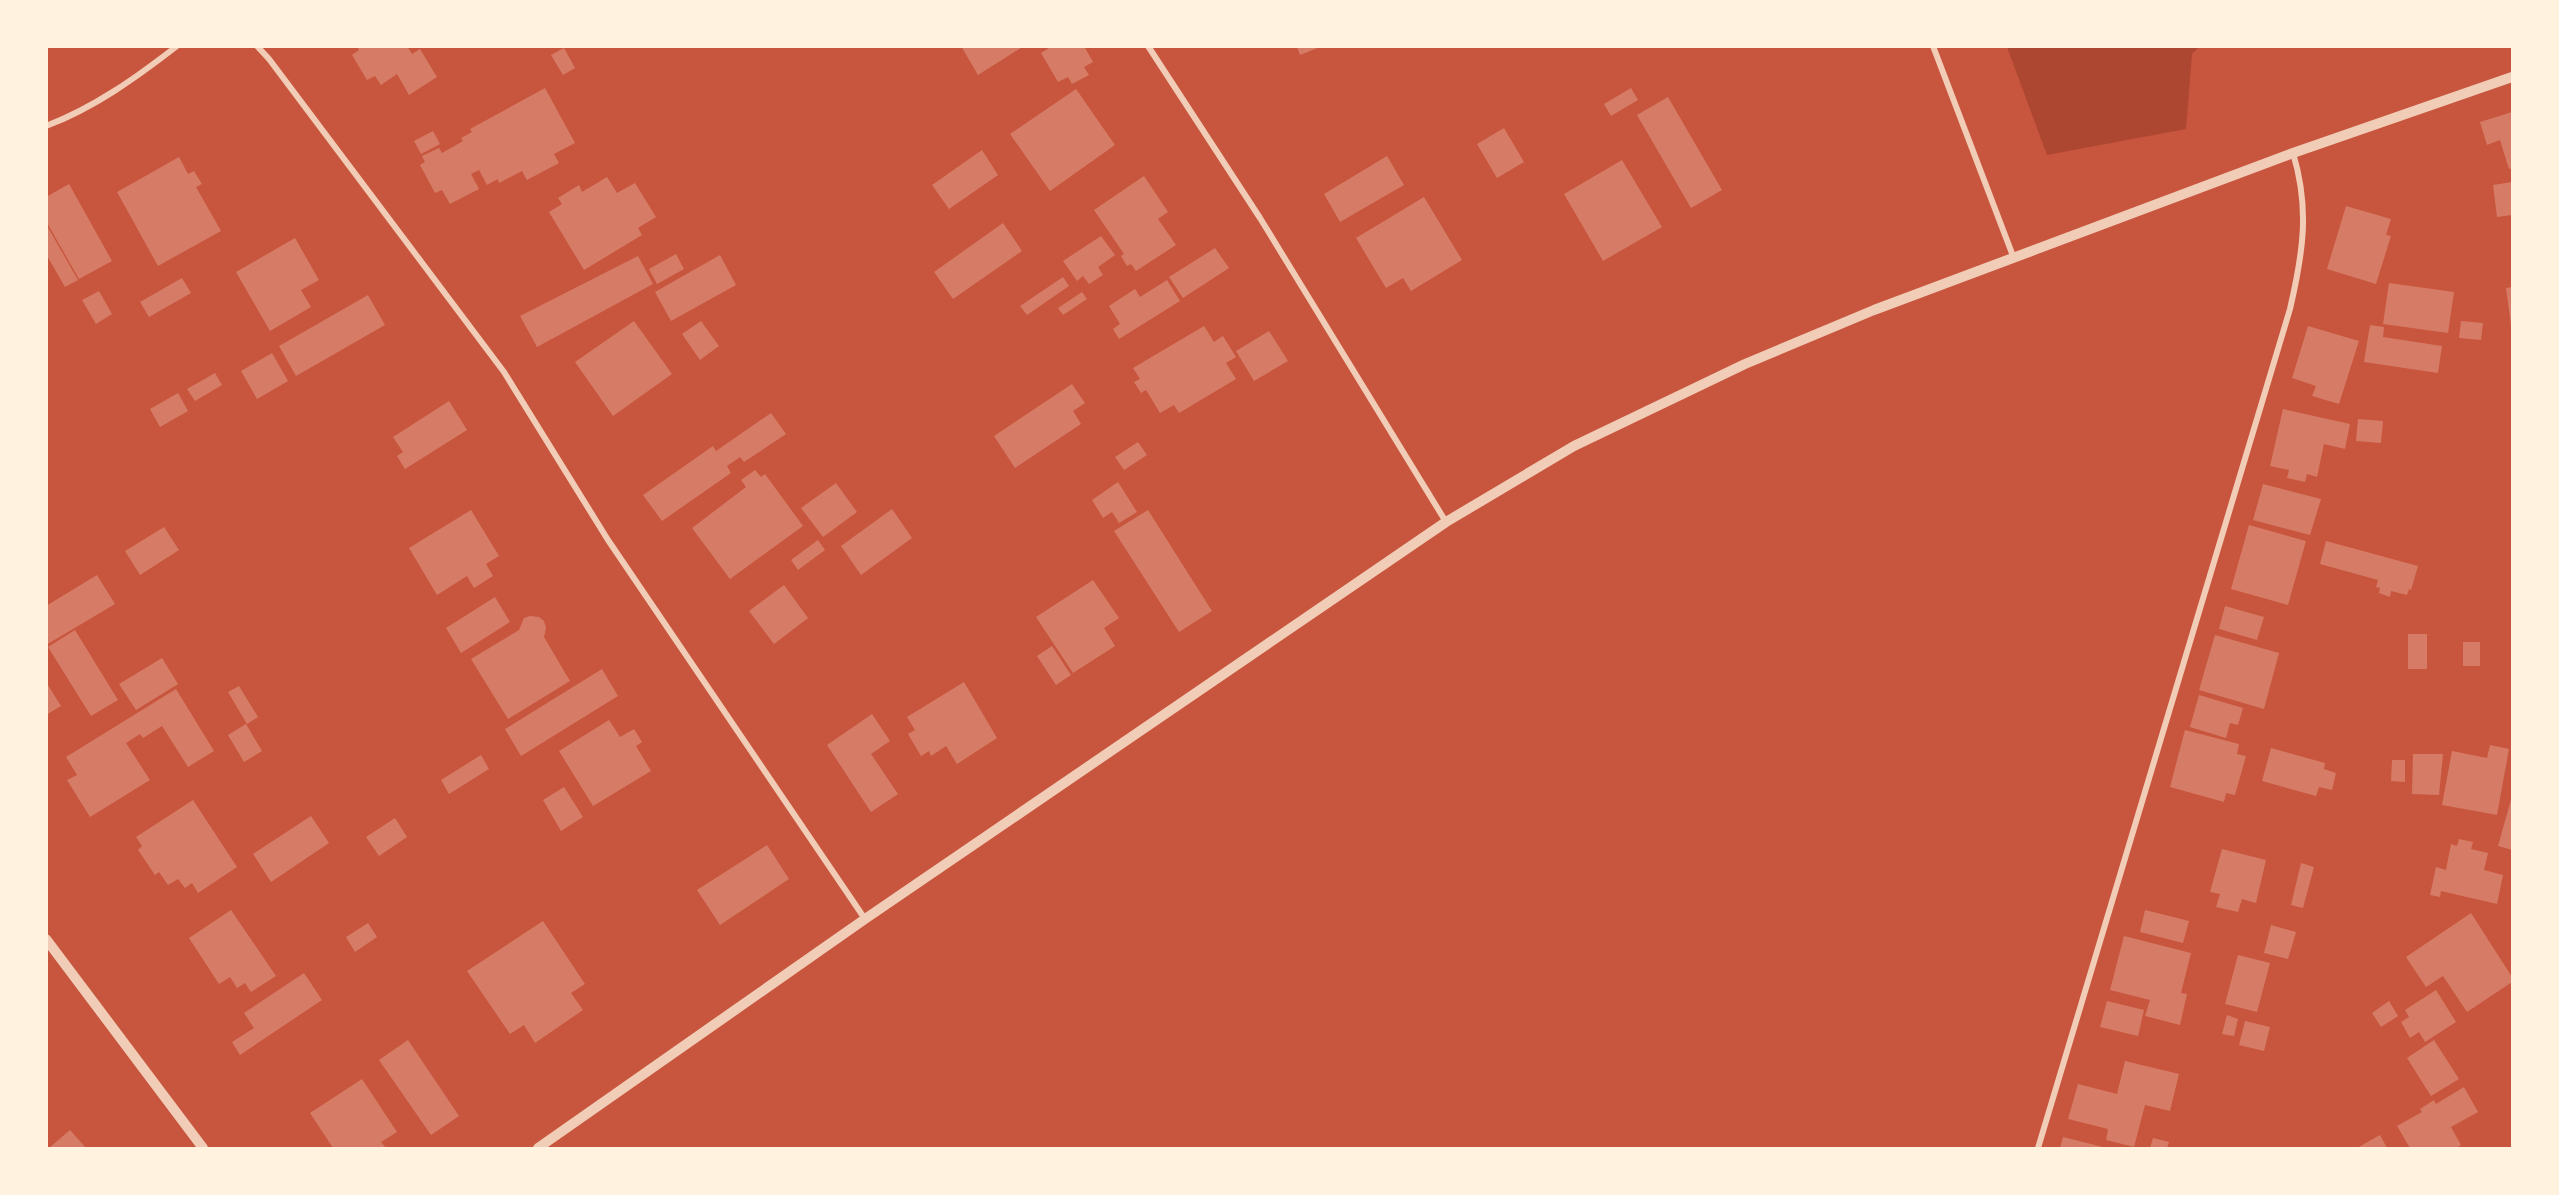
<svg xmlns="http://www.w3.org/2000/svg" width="2559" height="1195" font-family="'Alegreya Sans',sans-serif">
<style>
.green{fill:#ae4732}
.building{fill:#d67c66}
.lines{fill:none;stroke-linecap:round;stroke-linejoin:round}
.minor{stroke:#f1ccb7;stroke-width:6}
.tertiary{stroke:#f1ccb7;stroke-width:10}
</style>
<rect width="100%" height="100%" fill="#c8553d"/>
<path class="green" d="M2007,47H2199L2192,54L2186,129L2047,155Z"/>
<path class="building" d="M357,46H407L412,54L420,49L437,77L409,95L397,74L381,85L375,76L367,80L352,55L359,50Z
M961,46H1024L978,75Z
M1052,46H1084L1093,62L1084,67L1089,75L1072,84L1068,77L1058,82L1041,53Z
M1297,47H1320L1300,55Z
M564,48L575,68L563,75L551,55Z
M545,88L575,143L554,154L559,163L527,180L522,171L499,183L498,179L487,185L479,170L471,174L479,189L450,204L442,190L435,193L420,165L425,162L422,156L439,148L442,153L463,141L461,138L472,132L470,129Z
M1631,88L1638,100L1611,116L1604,104Z
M1076,89L1115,145L1050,191L1010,134Z
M1668,97L1722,190L1691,208L1637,115Z
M2512,112V168L2509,169L2500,140L2487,145L2480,122Z
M1504,128L1524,162L1497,178L1477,144Z
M433,131L440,144L421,154L414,141Z
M982,150L998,175L949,209L932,185Z
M1387,156L1404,185L1340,222L1324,194Z
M179,157L188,174L194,171L202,184L196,187L221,231L158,266L117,192Z
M1622,160L1662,227L1603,261L1564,194Z
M1144,176L1168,212L1158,219L1176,245L1136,271L1131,264L1127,266L1121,256L1124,254L1094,210Z
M607,177L617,193L635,183L656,217L638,228L642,235L584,270L549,212L562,204L558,198L579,185L582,192Z
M2512,182V215L2497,217L2493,185Z
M69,184L112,261L79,279L46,221V197Z
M1424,197L1462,260L1411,291L1403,278L1386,288L1356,238Z
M2346,206L2391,219L2386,235L2391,236L2376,284L2327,269Z
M1003,223L1022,251L953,299L934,272Z
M46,224L78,280L65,287L46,254Z
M1101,236L1115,255L1098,267L1103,275L1089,284L1083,276L1077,281L1063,261Z
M295,238L319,280L301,290L311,307L270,331L236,272Z
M1215,248L1229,268L1183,298L1169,277Z
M676,254L684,269L657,284L649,269Z
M720,255L736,285L671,321L655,292Z
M638,256L653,284L537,347L520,316Z
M1063,277L1069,286L1027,315L1020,306Z
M182,278L191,293L149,317L140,302Z
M1167,280L1180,301L1119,339L1113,329L1120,324L1109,306L1135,289L1140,297Z
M2389,283L2454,292L2448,333L2383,324Z
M2512,287V324L2511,325L2506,288Z
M99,291L112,314L96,324L82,300Z
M1082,292L1087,299L1063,315L1058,308Z
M368,295L385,325L296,376L279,346Z
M634,321L672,374L613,416L575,362Z
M701,321L719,346L700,360L682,334Z
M2461,321L2483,323L2481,340L2459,338Z
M2370,325L2384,327L2383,337L2442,346L2438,373L2364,362Z
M1204,326L1214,342L1223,336L1236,357L1226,363L1236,379L1179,413L1174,405L1160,413L1146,390L1141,393L1134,382L1140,379L1133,368Z
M2308,326L2359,341L2339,404L2312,396L2316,386L2292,378Z
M1269,331L1288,361L1254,381L1236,351Z
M272,353L288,381L257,399L241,371Z
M215,373L222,385L195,401L187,389Z
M1072,384L1085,403L1073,411L1081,424L1015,468L994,436Z
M178,393L188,411L160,427L150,409Z
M449,401L467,430L405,469L397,456L403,452L393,437Z
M2283,409L2350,424L2345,449L2324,444L2317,477L2307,474L2305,482L2287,478L2289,470L2270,466Z
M771,413L786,434L744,462L740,457L727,466L731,473L662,521L643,495L713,446L716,451Z
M2358,419L2383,421L2381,443L2356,441Z
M1138,442L1147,455L1124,470L1115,457Z
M755,470L761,477L765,474L803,526L730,579L692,528L746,487L741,480Z
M1118,482L1137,512L1119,523L1112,512L1103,518L1092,500Z
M836,483L857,512L823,537L801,508Z
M2263,484L2321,499L2310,535L2253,520Z
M892,509L912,538L861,575L841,546Z
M471,510L499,556L486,564L493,576L474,588L467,576L437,595L409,548Z
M1148,510L1212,611L1179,632L1114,531Z
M2249,525L2306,541L2288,605L2231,589Z
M164,527L179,550L140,575L125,551Z
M818,540L825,550L798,570L791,560Z
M2326,541L2418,566L2411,590L2409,589L2407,595L2391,591L2390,597L2379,593L2380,588L2376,587L2378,580L2320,564Z
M97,575L115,604L46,645V606Z
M1093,580L1119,618L1104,628L1115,646L1073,673L1036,617Z
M784,585L808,618L774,644L749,611Z
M495,597L510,622L461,653L446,628Z
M2225,606L2264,617L2257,640L2219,629Z
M530,616L539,617L544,621L546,628L544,637L570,681L508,719L471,659L519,630L524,618Z
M75,630L118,700L91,716L48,647Z
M2408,634H2427V669H2408Z
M2215,635L2279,653L2264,709L2199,690Z
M2463,642H2480V666H2463Z
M1052,646L1071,675L1056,685L1037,656Z
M162,658L178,684L136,710L119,684Z
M602,669L618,696L521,756L505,729Z
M46,682L61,706L46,715Z
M964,682L997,738L957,764L946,746L931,756L929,751L921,756L908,734L915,730L907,717Z
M239,686L258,717L247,724L228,692Z
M176,689L214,751L188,767L162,726L143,738L140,734L126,743L150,780L90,817L67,780L77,775L66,757Z
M2199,695L2243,708L2238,725L2230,723L2226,738L2190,727Z
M872,714L890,741L871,754L898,794L871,812L827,745Z
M609,720L620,737L634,729L642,742L636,746L651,771L593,806L559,751Z
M246,724L262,751L244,762L228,735Z
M2185,730L2239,744L2237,754L2246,756L2235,795L2226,793L2224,802L2170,787Z
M2490,745L2509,749L2497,815L2442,805L2452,751L2487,758Z
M2271,748L2325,763L2324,769L2336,773L2332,790L2319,787L2316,796L2262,781Z
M2413,754H2443L2439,795L2412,794Z
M481,755L489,769L449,794L441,780Z
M2392,760H2405V782L2391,781Z
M564,787L583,817L561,831L543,800Z
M2512,796V850L2498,846Z
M193,800L237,867L198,893L192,883L185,888L178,879L168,885L159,872L155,875L138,850L142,846L136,837Z
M311,816L329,843L271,882L253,854Z
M395,818L407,837L379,856L366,837Z
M2459,839L2473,842L2471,849L2488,853L2484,870L2503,875L2497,904L2441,891L2440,897L2430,895L2436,867L2446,870L2451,844L2457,846Z
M767,845L789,879L720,925L697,890Z
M2222,849L2266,860L2256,903L2242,899L2238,912L2216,907L2220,894L2210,892Z
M2301,863L2314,867L2303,908L2291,905Z
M231,910L276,976L251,992L245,983L237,988L230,977L219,984L189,938Z
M2145,910L2189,921L2183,943L2140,932Z
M2471,913L2512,977V982L2467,1012L2443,976L2426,987L2406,957Z
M543,921L585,984L571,993L583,1010L535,1043L524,1025L510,1034L467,971Z
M368,923L377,937L355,952L346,937Z
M2271,925L2296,932L2288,959L2264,953Z
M2124,936L2191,953L2181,993L2187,994L2180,1025L2145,1016L2150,1000L2110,990Z
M2238,955L2270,963L2257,1012L2225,1004Z
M304,973L322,1000L240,1055L232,1042L254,1028L244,1013Z
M2436,990L2456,1022L2425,1042L2419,1032L2410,1038L2401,1022L2409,1017L2405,1010Z
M2107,1001L2144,1010L2138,1036L2100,1027Z
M2389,1001L2398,1016L2381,1027L2372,1013Z
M2227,1015L2238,1019L2234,1036L2222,1034Z
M2245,1021L2270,1027L2264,1051L2239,1045Z
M408,1040L459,1116L431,1135L379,1060Z
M2434,1040L2459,1079L2431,1096L2407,1058Z
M2125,1061L2179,1074L2170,1111L2145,1105L2134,1147L2106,1140L2108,1129L2068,1119L2078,1084L2117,1094Z
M362,1079L397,1132L381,1142L386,1148H333L310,1113Z
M2464,1087L2478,1112L2451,1127L2461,1145L2456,1148H2410L2397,1126L2422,1112L2420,1109L2434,1100L2436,1104Z
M70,1130L86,1148H49Z
M2380,1135L2387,1148H2357Z
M2063,1137L2107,1148H2060Z
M2153,1138L2169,1142L2167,1148H2150Z"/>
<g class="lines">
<path class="minor" d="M257,46L269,59L504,372L608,540L865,919
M1148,46L1260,218L1446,522
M1933,46L2013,256
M46,126C94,108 137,77 177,46
M2038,1148L2290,309C2303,253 2310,209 2293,153"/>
<path class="tertiary" d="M46,939L203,1148
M538,1148L865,919L1446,522L1574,446L1745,364L1874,310L2293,153L2512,77"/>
</g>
<rect width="2559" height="1195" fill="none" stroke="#fff3e0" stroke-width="96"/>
</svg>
